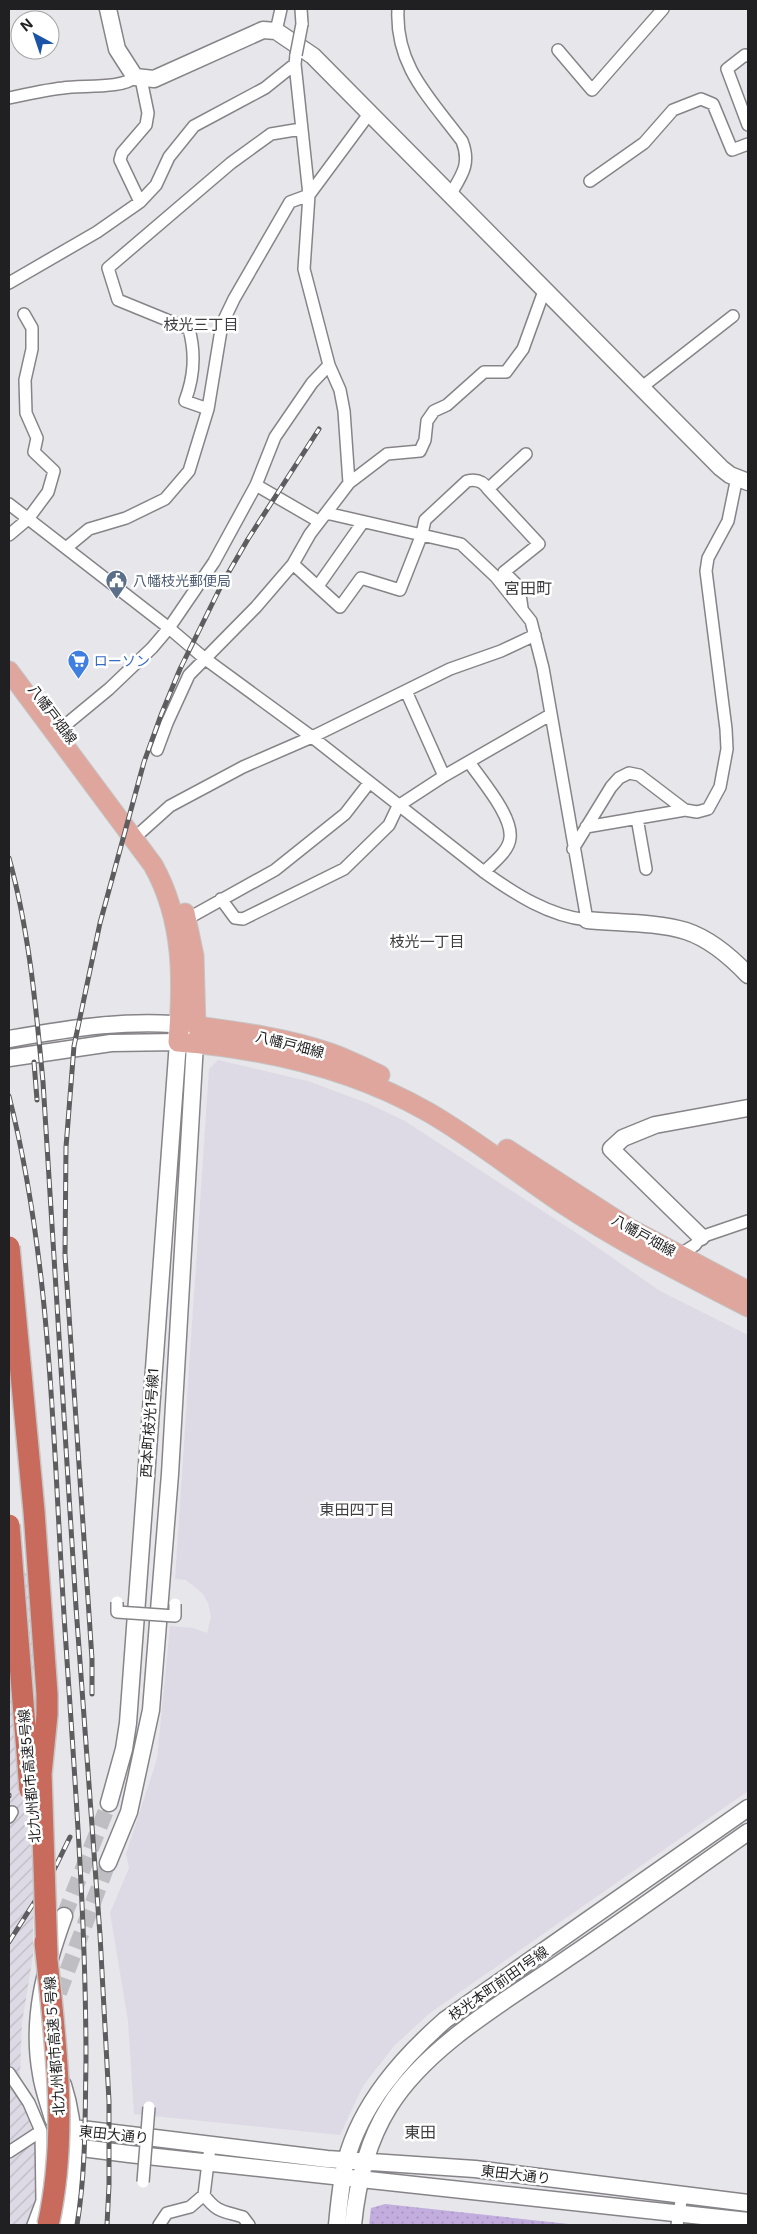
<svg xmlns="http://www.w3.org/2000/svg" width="757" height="2234" font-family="Inter,'Noto Sans JP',sans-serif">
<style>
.built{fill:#dedae5}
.industrial{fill:url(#industrial-furrows)}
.grass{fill:url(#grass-dots)}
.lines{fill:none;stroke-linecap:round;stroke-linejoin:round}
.secondary-tunnel{stroke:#bfbec2;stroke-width:16;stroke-dasharray:16 8;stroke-linecap:butt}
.street-casing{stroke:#868488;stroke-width:14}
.secondary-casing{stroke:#868488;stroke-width:19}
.primary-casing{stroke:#c5c5c5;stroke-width:21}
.street{stroke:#fff;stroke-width:11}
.secondary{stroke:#fff;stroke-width:16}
.primary{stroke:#dea69d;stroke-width:19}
.rail-casing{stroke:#5d5c5f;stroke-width:5}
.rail{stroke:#fff;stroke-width:3;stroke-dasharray:9;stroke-linecap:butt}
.street-bridge-casing{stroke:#868488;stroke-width:14;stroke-linecap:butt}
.highway-bridge-casing{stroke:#c5c5c5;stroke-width:24;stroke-linecap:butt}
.street-bridge{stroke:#fff;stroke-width:11}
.highway-bridge{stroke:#c86b5c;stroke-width:21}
.labels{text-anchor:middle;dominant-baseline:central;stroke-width:5;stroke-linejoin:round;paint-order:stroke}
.service-label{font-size:14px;fill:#4e5e75;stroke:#fff;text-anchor:start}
.shop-label{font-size:14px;fill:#366cbe;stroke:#fff;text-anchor:start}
.street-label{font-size:14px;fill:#201f21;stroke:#fff}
.neighbourhood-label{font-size:15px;fill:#3e3d40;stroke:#fff}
.quarter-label{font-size:16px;fill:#3e3d40;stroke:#fff}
</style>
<defs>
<pattern id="industrial-furrows" width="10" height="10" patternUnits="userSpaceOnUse" patternTransform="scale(1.25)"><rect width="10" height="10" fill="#dedae5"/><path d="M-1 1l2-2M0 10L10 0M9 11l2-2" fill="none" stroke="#bebbc4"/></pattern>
<pattern id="grass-dots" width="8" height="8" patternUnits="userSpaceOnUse" patternTransform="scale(1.25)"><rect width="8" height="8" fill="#c2adde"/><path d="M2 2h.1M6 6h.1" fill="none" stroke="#a694be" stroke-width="1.8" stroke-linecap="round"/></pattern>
</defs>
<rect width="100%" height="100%" fill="#e7e6ea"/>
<path class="built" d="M218,1060L308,1081L367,1103L405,1121L584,1238L660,1291L748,1335V1791L430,2013L394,2046L363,2086L340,2135L134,2114L128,2021L110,1913L129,1868L126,1854L157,1759L170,1626L193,1628L207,1633L211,1617L208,1603L203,1594L186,1580L175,1579L209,1069Z"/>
<path class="industrial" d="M33,1573V1956L22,2022L19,2098L30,2122L41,2169L33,2225H9V1574Z"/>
<path class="grass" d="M385,2204L578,2225H369L371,2208Z"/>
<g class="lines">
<path class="secondary-tunnel" d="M64,1916L109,1803
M59,1993L108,1863"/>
<defs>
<path id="street" d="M301,9L302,24
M398,9C395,66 430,98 462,141C471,164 462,175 450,195
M276,31L281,9
M558,50L592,90L663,9
M296,55L295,64L309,195L304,269L329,365L340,390L344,411L349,483
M748,56L745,55L727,69L748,125
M9,98C27,94 45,90 63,88C81,85 123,89 135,77
M590,181L644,143L673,110L701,99L713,104L732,150L748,144
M140,202L120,160L122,153L146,125L148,113L141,79
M9,283L97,232L140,202L156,185L169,157L194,126L265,88L295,64
M642,387L733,316
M208,409L185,401C194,377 196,355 189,329L118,300L108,268L231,163L271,134L301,129
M256,485L318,521
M9,504L169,628L204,658L312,737L484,872C515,894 549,916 587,920L543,668L531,621L496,577L461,544L326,513
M9,535L28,519L48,492L54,471L34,452L37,438L26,413L25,380L32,349V328L24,314
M66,548L89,529L126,518L165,499L189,471L208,409L222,324L234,299L290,202L309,195L369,114
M293,564L340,607L361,578L400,590L422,534L425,520L467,481C476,479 483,481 488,489
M318,586L363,522
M522,608L519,587L504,572L539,544L488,489L526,454
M406,691L444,776
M63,727L109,689L152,648L169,628L214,562L256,485L275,437L312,383L329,365
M157,750L167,723L189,675L256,607L293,564L310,534L349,483L387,454L420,451L425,440L427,421L434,411L447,405L484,372H506L523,349L544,291
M469,762C481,780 513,816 510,838C509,851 493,863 484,872
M637,818L646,869
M586,827L685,810
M141,832L170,806L243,767L312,737L450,669L501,651L535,635
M573,849L611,787L619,778L629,773L639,775L685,810L697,812L708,809L720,787L727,749L726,729L706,571L708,558L728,521L737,477
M221,899L235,918L243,919L344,869L389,825L398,806L444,776L550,715
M187,919L275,870L345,814L369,783
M679,1255L695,1245L701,1237L748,1221
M9,1817L12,1812
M9,2073L29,2103L41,2131L42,2201L33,2225
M9,2152L41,2131
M204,2195C217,2213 224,2211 243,2217L249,2225
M159,2225L167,2213L190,2207L204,2195L210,2147
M677,2225L682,2195"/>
<path id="secondary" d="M108,9L117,49L135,77L154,79L263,30L276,31L313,56L721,468L730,475L748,482
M587,920C618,923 657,922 686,931C710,939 731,957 748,975
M9,1039C72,1028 132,1018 196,1026L170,1474L151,1710L129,1812L108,1863
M9,1058L111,1043L178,1042L128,1723L124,1749L109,1803
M701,1237L611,1149L623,1138L655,1125L748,1108
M63,2085C78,2131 74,2178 67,2225
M53,2119C49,2104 43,2089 41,2074C31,2019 45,1968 64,1916
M56,2136L74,2147L129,2154L748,2221
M56,2136L73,2128L327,2159L475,2169L748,2203
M337,2225C339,2204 341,2182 346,2161C361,2104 402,2058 445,2020L748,1808
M353,2225C357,2185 367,2142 389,2107C427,2045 509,1999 568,1958C629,1917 688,1874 748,1832"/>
<path id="primary" d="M9,671L153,865C184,920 183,981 178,1042C266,1049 351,1068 428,1112C475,1139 518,1174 563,1204C622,1243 686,1275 748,1307
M185,913L194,956L196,1026C241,1032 287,1038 330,1053C347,1059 363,1067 380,1075
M507,1149L629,1228L748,1291"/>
</defs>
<use href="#street" class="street-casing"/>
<use href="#secondary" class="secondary-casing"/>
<use href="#primary" class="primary-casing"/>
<use href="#street" class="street"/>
<use href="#secondary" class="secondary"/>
<use href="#primary" class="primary"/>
<defs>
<path id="rail" d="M9,858C29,930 36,1007 43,1082L76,1607L100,1935L109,2101V2185L107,2225
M34,1062L37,1100
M9,1096C54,1274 53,1462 66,1645C75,1783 86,1921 86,2060C85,2115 86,2171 77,2225
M92,1694V1659L65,1255L66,1147L74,1046L100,923L144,762L161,715L180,669L223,582L248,539L319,429
M9,1796V1795
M9,1942L51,1876L70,1837"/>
</defs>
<use href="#rail" class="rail-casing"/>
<use href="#rail" class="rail"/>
<defs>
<path id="street-bridge" d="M296,55L302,24
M117,1602V1612L175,1616V1604
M143,2182L149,2107"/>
<path id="highway-bridge" d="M9,1247L34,1511L47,1694V1715L41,1774L47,1956
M9,1525L30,1790
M45,1942C55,2036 69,2132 48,2225"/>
</defs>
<use href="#street-bridge" class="street-bridge-casing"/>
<use href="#highway-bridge" class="highway-bridge-casing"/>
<use href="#street-bridge" class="street-bridge"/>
<use href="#highway-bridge" class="highway-bridge"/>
</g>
<defs>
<symbol id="civic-pin" viewBox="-11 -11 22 30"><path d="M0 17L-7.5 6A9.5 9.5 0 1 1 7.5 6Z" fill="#5c6f8a" stroke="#fff"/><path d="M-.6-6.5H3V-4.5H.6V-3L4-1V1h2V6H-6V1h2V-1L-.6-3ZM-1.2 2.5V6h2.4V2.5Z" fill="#fff"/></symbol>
<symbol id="supermarket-pin" viewBox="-11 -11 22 30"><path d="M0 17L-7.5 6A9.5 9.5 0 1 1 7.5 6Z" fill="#3f7fe0" stroke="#fff"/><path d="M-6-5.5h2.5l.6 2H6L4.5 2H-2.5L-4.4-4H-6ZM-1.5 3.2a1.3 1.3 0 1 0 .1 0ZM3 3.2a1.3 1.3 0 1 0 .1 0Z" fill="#fff"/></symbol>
</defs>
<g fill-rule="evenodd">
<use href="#civic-pin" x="104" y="568" width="25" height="34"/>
<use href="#supermarket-pin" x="66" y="648" width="25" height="34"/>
</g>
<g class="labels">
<g class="service-label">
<text x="133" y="580">八幡枝光郵便局</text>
</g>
<g class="shop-label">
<text x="94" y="660">ローソン</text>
</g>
<g class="street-label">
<text transform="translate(53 714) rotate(53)">八幡戸畑線</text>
<text transform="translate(290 1044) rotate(14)">八幡戸畑線</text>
<text transform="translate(644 1235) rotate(29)">八幡戸畑線</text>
<text transform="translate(149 1423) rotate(-86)">西本町枝光1号線1</text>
<text transform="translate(29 1776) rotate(-95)">北九州都市高速5号線</text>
<text transform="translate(498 1983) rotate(-35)">枝光本町前田1号線</text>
<text transform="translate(54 2046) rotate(-94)">北九州都市高速５号線</text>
<text transform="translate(114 2134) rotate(6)">東田大通り</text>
<text transform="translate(516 2174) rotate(7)">東田大通り</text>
</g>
<g class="neighbourhood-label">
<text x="201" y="324">枝光三丁目</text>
<text x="427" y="941">枝光一丁目</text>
<text x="357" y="1509">東田四丁目</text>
</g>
<g class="quarter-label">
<text x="528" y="588">宮田町</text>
<text x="420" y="2132">東田</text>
</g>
</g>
<rect width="757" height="2234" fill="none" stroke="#201f21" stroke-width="20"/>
<g transform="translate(35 35) rotate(320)"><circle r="24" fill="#ffffff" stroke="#a6a5a6"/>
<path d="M0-4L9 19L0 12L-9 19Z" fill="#1b54a6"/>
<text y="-8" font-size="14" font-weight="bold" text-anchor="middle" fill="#201f21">N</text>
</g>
</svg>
